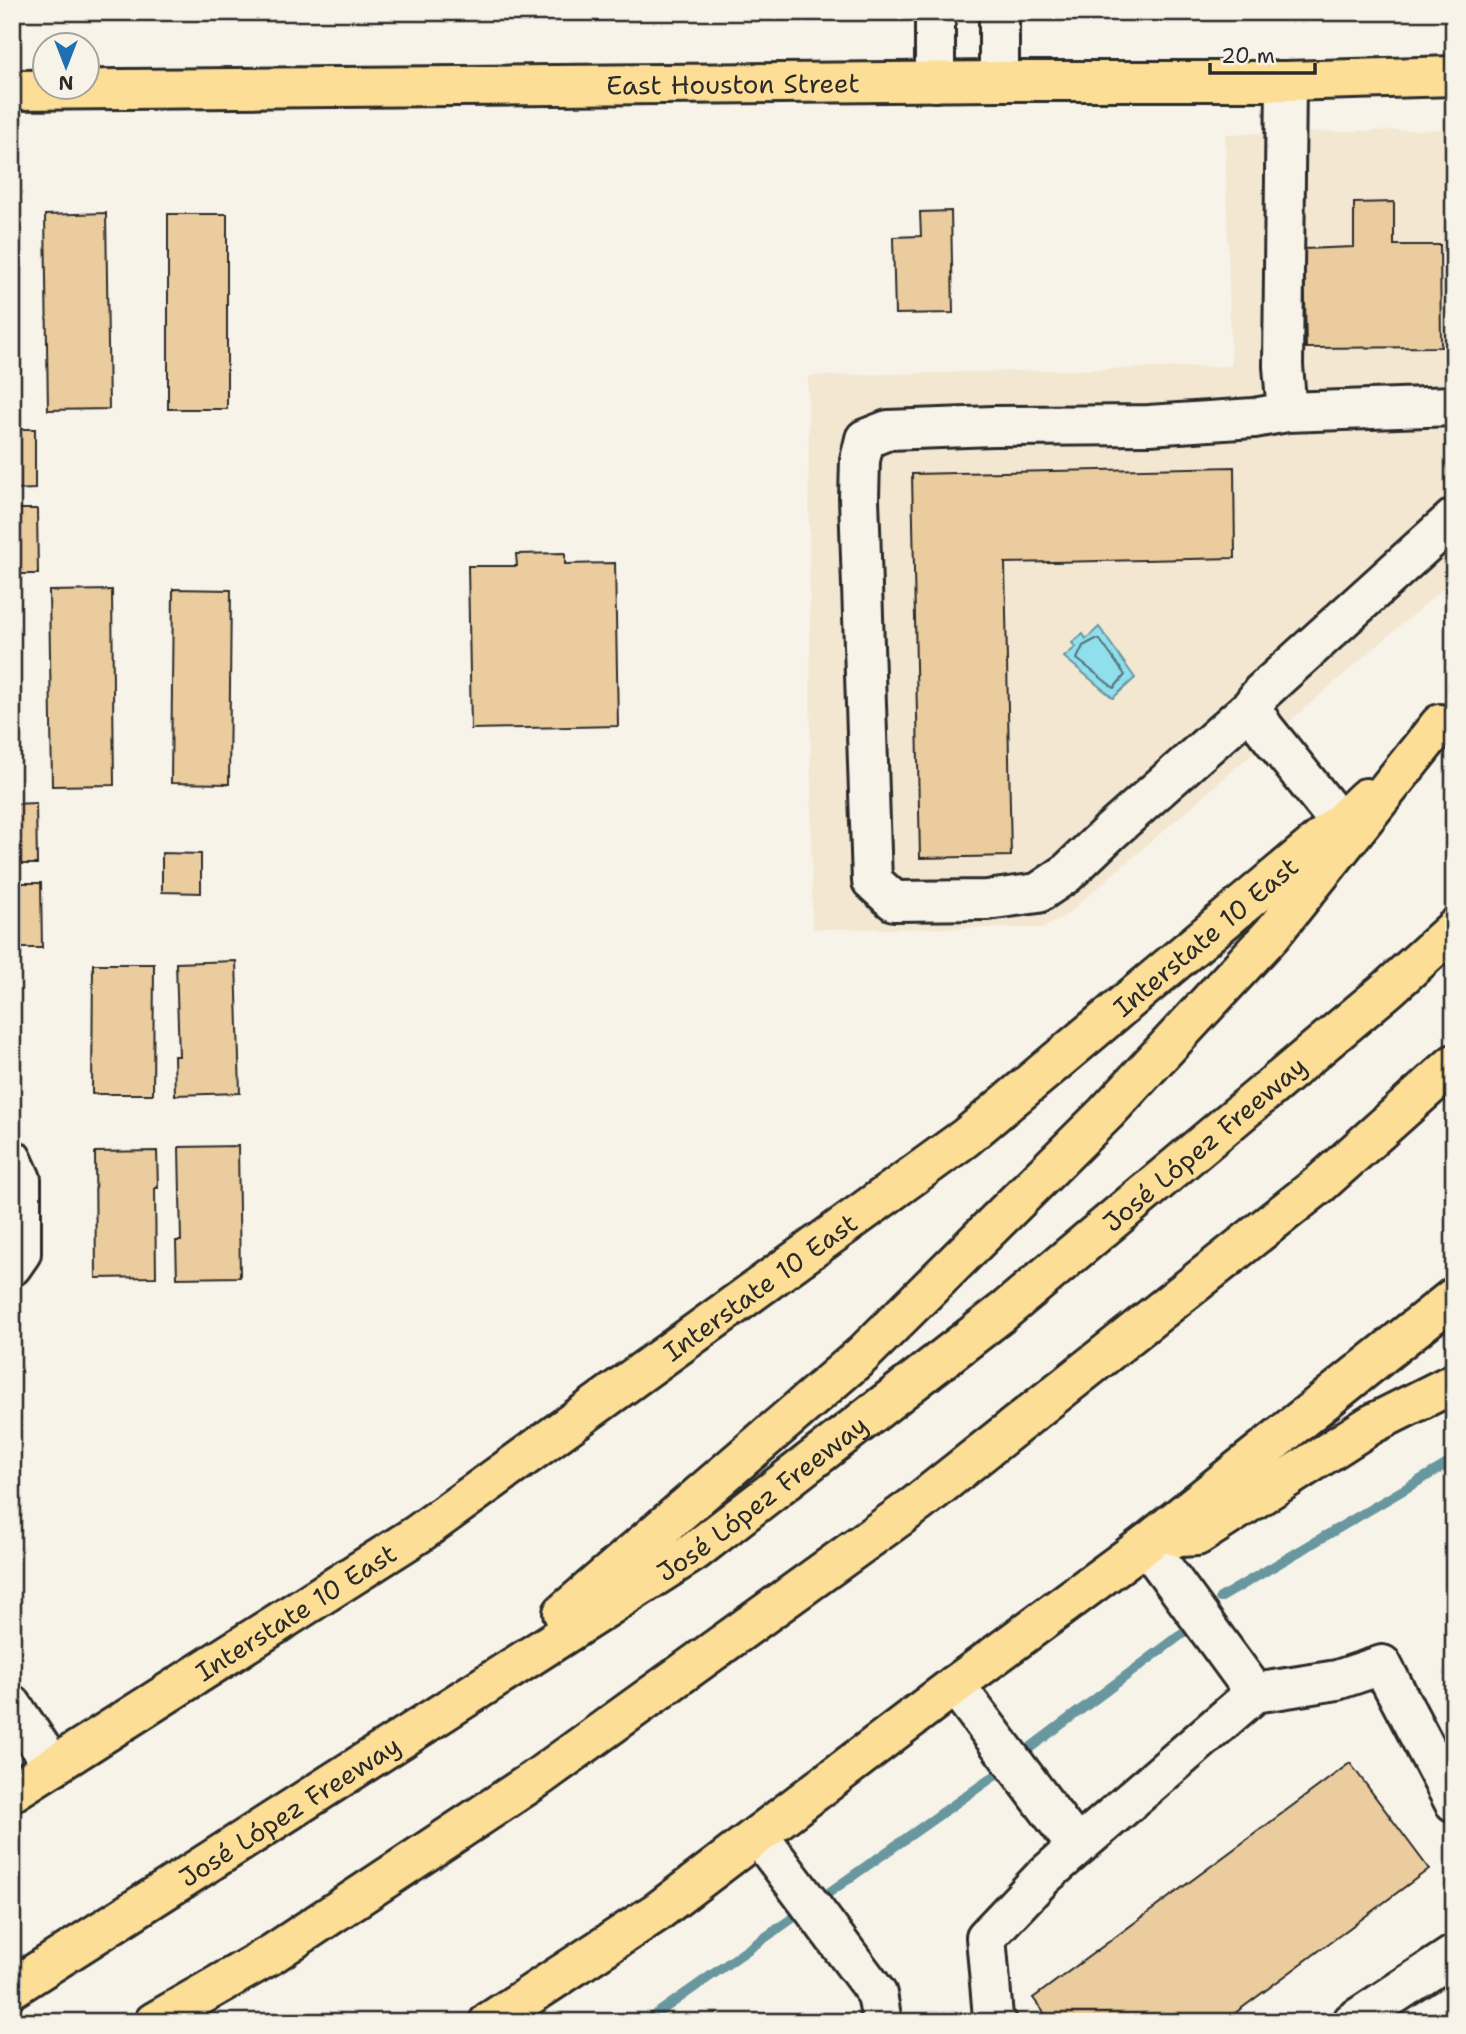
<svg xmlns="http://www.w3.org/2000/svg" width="1466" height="2034" font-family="'Shantell Sans',sans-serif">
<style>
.built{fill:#f3e7d2}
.water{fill:#90dfed;stroke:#68979f;stroke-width:2}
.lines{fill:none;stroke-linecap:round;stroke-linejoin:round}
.shore{stroke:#537379;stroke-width:2}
.stream{stroke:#68979f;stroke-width:10}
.building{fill:#ebcc9e;stroke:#2b2b2b;stroke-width:2}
.minor-casing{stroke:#2b2b2b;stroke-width:44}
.major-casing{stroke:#2b2b2b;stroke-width:44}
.highway-casing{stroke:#2b2b2b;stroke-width:44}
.minor{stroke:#f7f3e8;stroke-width:38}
.major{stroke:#fdde96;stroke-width:38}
.highway{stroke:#fdde96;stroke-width:38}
.labels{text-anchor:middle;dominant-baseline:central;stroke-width:5;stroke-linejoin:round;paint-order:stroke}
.street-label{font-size:26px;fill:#2b2b2b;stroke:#f7f3e8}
</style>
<rect width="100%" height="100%" fill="#f7f3e8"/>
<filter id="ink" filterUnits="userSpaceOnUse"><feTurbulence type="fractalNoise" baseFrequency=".0143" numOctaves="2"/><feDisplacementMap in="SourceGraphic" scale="14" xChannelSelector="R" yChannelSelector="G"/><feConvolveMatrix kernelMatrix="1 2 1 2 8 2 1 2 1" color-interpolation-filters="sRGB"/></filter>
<g filter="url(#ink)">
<path class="built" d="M1454,129V579L1065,916L1043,928L812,929L808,376L1231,366L1225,134Z"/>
<path class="water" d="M1099,627L1135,678L1113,698L1064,657L1076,647L1072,643L1083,634L1086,639Z"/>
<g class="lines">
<path class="shore" d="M1096,639L1100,640L1125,675L1114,688L1077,659L1083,646Z"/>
<path class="stream" d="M1220,1598L1454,1460
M1031,1747L1182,1634
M645,2022L993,1777"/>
</g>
<path class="building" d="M1394,202V245H1440L1441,347L1306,348L1304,249L1354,247V203Z
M951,211L953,313L895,314L893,237L921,236L920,212Z
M106,213L109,409L48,410L45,215Z
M168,214H227V409H168Z
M12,429H35V489L12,490Z
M1234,467L1235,558L1005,563L1011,856L920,858L912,474Z
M12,509H37L38,574H12Z
M565,553V564L615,563L618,726L471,729L468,566H517L516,554Z
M173,589L231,590L229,784L171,783Z
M112,590L114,785L52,786L49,591Z
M36,803L37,864H12V804Z
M162,853L201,854V893L162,892Z
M12,883H41L42,948H12Z
M236,961L240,1093L175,1095L174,1056H179L176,963Z
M93,964H154L153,1094H92Z
M238,1146L240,1277L177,1278L176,1241H181L179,1147Z
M157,1151L158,1188H155L156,1277L96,1278L95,1152Z
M1350,1763L1429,1869L1223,2022H1051L1033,1998Z"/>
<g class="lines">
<defs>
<path id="minor" d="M999,12V81
M1286,81L1283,366L1287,412
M935,82V12
M1454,406L1287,412L1254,418L1149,425L993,426L888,430L865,439L860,460L859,498L872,881L894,901L987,900L1038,893L1066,874L1110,832L1251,707L1262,692L1454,518
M1251,707L1264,728L1340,823
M12,1159L21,1179V1253L12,1266
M1146,1544L1255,1693L1337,1680L1382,1665L1454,1802
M955,1685L1077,1847L1043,1877L986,1937L993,2017L996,2022
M12,1705L53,1766
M758,1835L877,1994L882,2022
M1077,1847L1255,1693
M1352,2022L1454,1955"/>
<g id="major">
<path id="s1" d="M12,90L999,81H1286L1454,76"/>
<path d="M1164,1532L1180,1537L1197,1536L1372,1424L1454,1383"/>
<path id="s2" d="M12,1792L418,1534L965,1138L1340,823L1366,798"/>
<path d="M489,2022L657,1912L955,1685L1146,1544L1454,1297"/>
</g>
<g id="highway">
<path d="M563,1613L862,1355L1106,1113L1272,934L1440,724"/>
<path id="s3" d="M12,1988L695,1551L1003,1312L1388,989L1454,929"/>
<path d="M154,2022L272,1954L536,1779L917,1504L1320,1184L1454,1064"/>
</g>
</defs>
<use href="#minor" class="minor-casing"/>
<use href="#major" class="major-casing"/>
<use href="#highway" class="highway-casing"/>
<use href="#minor" class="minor"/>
<use href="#major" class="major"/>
<use href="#highway" class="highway"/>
</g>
</g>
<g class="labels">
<g class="street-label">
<text stroke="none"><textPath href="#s1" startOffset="721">East Houston Street</textPath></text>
<text stroke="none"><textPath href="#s2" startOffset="1470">Interstate 10 East</textPath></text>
<text stroke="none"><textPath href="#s3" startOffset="1463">José López Freeway</textPath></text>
<text stroke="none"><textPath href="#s2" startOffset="903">Interstate 10 East</textPath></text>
<text stroke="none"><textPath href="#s3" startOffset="896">José López Freeway</textPath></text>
<text stroke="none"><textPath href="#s2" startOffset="336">Interstate 10 East</textPath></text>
<text stroke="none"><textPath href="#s3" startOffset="329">José López Freeway</textPath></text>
</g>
</g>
<rect width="1466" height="2034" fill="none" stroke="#f7f3e8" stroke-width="42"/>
<rect x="21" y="21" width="1424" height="1992" fill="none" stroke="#2b2b2b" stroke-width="2.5" filter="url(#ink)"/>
<g transform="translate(66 66) rotate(180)"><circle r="33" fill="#f7f3e8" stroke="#a5a39c" stroke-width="2"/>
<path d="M0-5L12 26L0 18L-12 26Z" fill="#1f6fb2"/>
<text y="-10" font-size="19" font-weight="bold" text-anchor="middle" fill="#2b2b2b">N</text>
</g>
<path d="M1210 63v10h105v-10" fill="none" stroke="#2b2b2b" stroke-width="3.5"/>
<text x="1221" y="63" font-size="21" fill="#2b2b2b" stroke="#f7f3e8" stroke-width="5" paint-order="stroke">20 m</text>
</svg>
